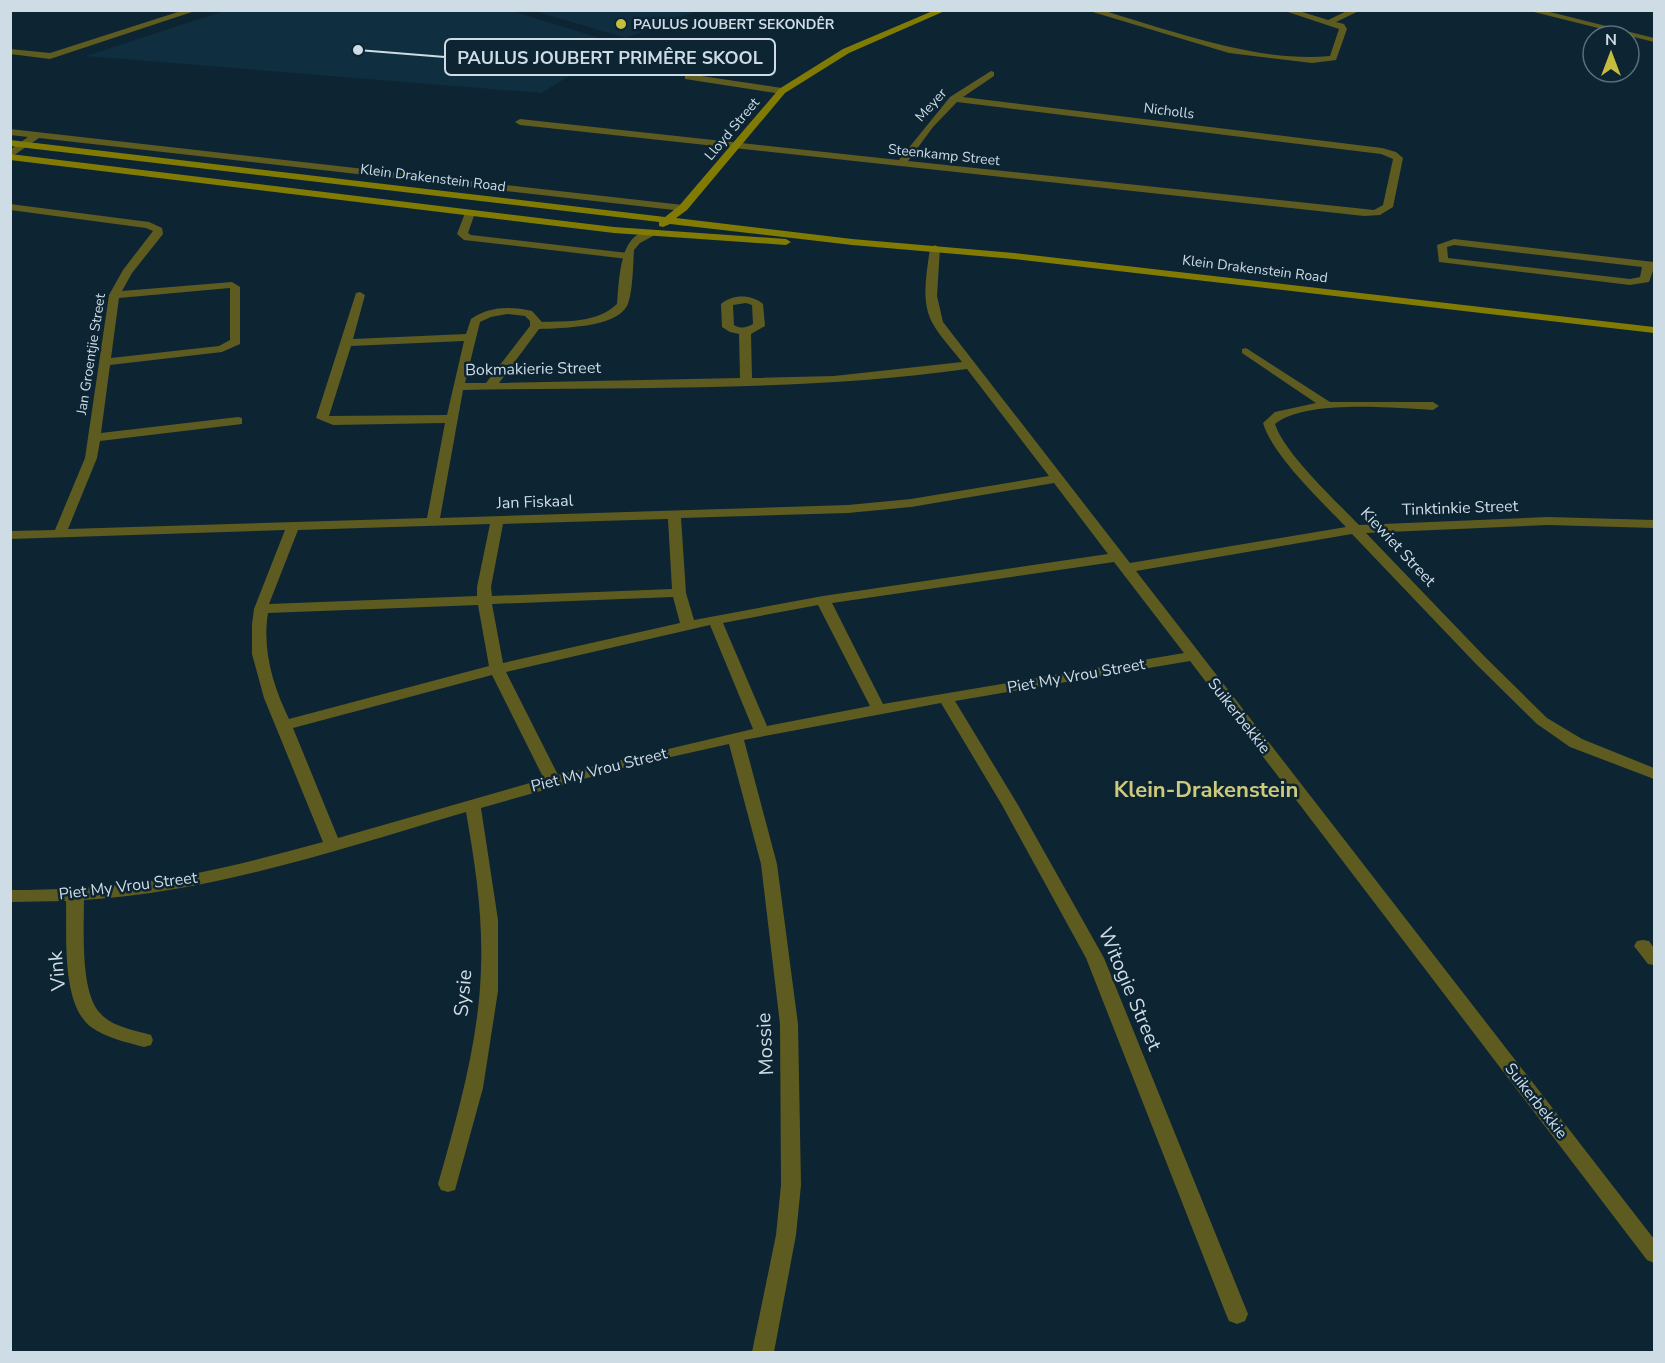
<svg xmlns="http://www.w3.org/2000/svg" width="1665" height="1363" font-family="'Nunito Sans',sans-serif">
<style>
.built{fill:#0f2e40}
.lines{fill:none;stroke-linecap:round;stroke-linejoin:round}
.lane{fill:#5e5b20;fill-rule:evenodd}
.street{fill:#5e5b20;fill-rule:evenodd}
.secondary{fill:#817b04;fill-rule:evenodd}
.poi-dot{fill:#c4bd3e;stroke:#0d2433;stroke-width:2}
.labels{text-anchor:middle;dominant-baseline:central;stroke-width:5;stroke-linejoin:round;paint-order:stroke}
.far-poi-label{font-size:14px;font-weight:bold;fill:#cedce6;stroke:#0d2433;text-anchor:start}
.far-street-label{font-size:14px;fill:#cedce6;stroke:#0d2433}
.street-label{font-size:16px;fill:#cedce6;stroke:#0d2433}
.near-street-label{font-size:20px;fill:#cedce6;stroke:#0d2433}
.district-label{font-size:22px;font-weight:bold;fill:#cdca7c;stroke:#0d2433}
.leader{fill:none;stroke:#cedce6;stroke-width:2}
.callout-dot{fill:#cedce6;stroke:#0d2433;stroke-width:2}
.callout{fill:#0d2433;stroke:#cedce6;stroke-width:2}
.callout-label{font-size:18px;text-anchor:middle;font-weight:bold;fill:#cedce6}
</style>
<rect width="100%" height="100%" fill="#0d2433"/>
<path class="built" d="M227,10L512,11L622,45L541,93L86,56Z
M534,11L697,10V11L626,38Z"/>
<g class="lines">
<path class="lane" d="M470,210L475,213L468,233L471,235L628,253L633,256L628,259L464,240L457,234L465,213Z
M1454,239L1654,262V268L1649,282L1630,285L1439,262L1437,245ZM1454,245L1642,267L1640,277L1630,279L1448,258L1447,247Z
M1643,940L1649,941L1654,948V965L1648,964L1634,946L1637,941Z"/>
<path class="street" d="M184,10H198L50,59L10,54V49L50,53Z
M1086,10H1101C1170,30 1257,63 1330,56L1339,29L1282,10H1296L1328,20L1349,10H1361L1336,22L1344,24L1347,29L1336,60L1312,63L1229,53Z
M1526,10H1542L1654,38V42Z
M991,71L994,72V76L963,97L1382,148L1396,152L1403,158L1393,207L1380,215L1364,216L520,125L515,122L520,119L899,160L950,97ZM957,102L1381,154L1393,159L1383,205L1374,210L908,161L933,127Z
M688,74L782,88L786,91L782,94L685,79V75Z
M10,129L683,205L688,208L683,211L39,138L10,158V150L28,137L10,135Z
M10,204L149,222L162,228L163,234L132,273L122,291L232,282L240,287V344L222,352L110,365L101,433L238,417L242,418V424L100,441L97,458L68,529L427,518L445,423L333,425L316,418L356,293L360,292L365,295L353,339L466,334L471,319C489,306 511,306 532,311L542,322C567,321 597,323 617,304C619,282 619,227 653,232V236L640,243L634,250C633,264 633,294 627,306C615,328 561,328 539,329L499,383L740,378L739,334L730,332L722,327L721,304C732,294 752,294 763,304L765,326L751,334L752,378L834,376L962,362C953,350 941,338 933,324C920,302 927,272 930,248L935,245L940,248L937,296L943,322L1130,563L1346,527C1321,501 1273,456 1263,423L1275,412L1316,403L1242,353V349L1246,348L1330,402H1433L1439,406L1433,410C1394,408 1306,399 1275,424C1284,453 1336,501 1359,525L1548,517L1654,520V528L1548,525L1366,533L1486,658L1547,718L1582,739L1654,768V779L1570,747L1537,724L1476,664L1352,534L1136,571L1654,1239V1263L1647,1260L1190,661L955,701L1018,805L1104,958L1248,1314L1245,1321L1237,1324L1229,1321L1226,1314L1086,958L1002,805L941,703L744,740L777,864L798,1024L801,1185L796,1235L774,1352H752L776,1235L781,1185L780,1024L761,864L729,744L626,767L481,808L498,920V991L483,1088L455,1190L448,1192L441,1190L438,1184C458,1114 479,1041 481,968C483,915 475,863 466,812C341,849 214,892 84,900C84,928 80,992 100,1013C112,1027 134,1030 151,1035L153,1040L151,1045L144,1047C126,1042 106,1038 91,1027C61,1004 67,935 66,901L10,902V890C55,890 99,888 144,882C204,874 264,858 323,842L264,698L252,654V624L254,609L285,530L10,539V531L55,530L85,458L109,295L123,270L153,231L146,228L10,210ZM230,288V340L219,346L111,358L119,298ZM746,303L752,305L753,324C746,328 741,329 734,325L733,305ZM507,314L525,316L530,321V326L486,383H465L480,322L491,317ZM464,341L447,415L329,416L351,346ZM967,369L1049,476L911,499L848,505L440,518L463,390C631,387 801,392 967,369ZM1054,483L1108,554L823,596L694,620L686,593L681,518L848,513L911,507ZM668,519L672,589L492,596L491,587L503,524ZM490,524L477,587V596L269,604L298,530ZM1114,562L1184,653L883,704L832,603ZM673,597L680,623L503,663L492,604ZM478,605L489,666L289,719C273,686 262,650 268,613ZM818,605L870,706L767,726L723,623ZM710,625L753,729L558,775L506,672ZM492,675L544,779L338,838L293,728Z"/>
<path class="secondary" d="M935,10H947L849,53L785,93L687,210L676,218L852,239L1014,253L1654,327V333L1014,259L852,245L670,224L663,227L659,226V222L10,146V140L665,217L679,206L779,89L843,49Z
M10,154L614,227L786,239L791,242L786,245L614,233L10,160Z"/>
</g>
<circle class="poi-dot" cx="621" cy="24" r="6"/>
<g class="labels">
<g class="far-poi-label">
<text x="633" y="24">PAULUS JOUBERT SEKONDÊR</text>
</g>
<g class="far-street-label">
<text transform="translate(931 105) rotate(-48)">Meyer</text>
<text transform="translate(1169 111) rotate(7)">Nicholls</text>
<text transform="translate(732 129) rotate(-50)">Lloyd Street</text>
<text transform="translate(944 155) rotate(6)">Steenkamp Street</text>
<text transform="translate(433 178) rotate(7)">Klein Drakenstein Road</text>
<text transform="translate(1255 269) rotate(7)">Klein Drakenstein Road</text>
<text transform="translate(91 354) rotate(-81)">Jan Groentjie Street</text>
</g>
<g class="street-label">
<text transform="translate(533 369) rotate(-1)">Bokmakierie Street</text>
<text transform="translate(535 502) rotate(-2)">Jan Fiskaal</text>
<text transform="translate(1460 508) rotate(-2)">Tinktinkie Street</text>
<text transform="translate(1398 547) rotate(47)">Kiewiet Street</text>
<text transform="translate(1076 676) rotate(-10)">Piet My Vrou Street</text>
<text transform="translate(1239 716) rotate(52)">Suikerbekkie</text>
<text transform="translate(599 770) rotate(-14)">Piet My Vrou Street</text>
<text transform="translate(128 886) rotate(-7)">Piet My Vrou Street</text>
<text transform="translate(1536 1101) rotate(52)">Suikerbekkie</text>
</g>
<g class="near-street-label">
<text transform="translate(57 971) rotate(-95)">Vink</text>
<text transform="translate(1130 989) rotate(67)">Witogie Street</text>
<text transform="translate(463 993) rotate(-85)">Sysie</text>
<text transform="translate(765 1044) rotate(-93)">Mossie</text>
</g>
<g class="district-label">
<text x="1206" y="790">Klein-Drakenstein</text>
</g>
</g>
<path class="leader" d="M358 50L445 57"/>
<circle class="callout-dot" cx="358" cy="50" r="6"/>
<rect class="callout" x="445" y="39" width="330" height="36" rx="6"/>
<g class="callout-label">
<text x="610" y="64">PAULUS JOUBERT PRIMÊRE SKOOL</text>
</g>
<rect width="1665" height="1363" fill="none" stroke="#cedce6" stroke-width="24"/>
<g transform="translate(1611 54)"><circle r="28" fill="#0d2433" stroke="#5a6e7b" stroke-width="1.5"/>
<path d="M0-4.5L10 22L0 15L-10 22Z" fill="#c4bd3e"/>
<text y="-9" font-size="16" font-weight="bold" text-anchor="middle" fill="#cedce6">N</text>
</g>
</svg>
